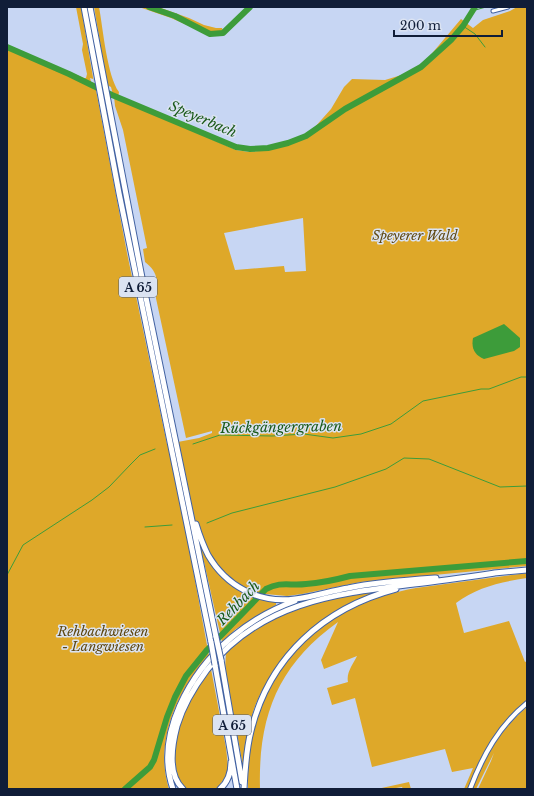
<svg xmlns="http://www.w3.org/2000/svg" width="534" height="796" font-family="'Libre Baskerville',serif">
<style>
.green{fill:#dea829;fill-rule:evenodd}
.water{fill:#3d9c3a}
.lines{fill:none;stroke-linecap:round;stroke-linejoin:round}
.stream{stroke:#3d9c3a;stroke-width:1}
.river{stroke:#3d9c3a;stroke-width:6}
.minor-casing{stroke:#4262a2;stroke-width:5}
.secondary-casing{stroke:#4262a2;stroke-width:6}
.motorway-casing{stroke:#4262a2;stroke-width:7}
.minor{stroke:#fff;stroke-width:3}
.secondary{stroke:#fff;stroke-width:4}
.motorway{stroke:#fff;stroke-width:5}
.motorway-bridge-casing{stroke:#4262a2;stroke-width:7;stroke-linecap:butt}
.motorway-bridge{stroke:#fff;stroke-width:5}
.labels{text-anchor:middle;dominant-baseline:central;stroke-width:3;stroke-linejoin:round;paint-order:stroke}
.shield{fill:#dbe3f2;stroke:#4d5870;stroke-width:1}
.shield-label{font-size:12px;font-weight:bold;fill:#101d38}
.park-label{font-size:13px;font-style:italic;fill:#5e460e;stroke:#dbe3f2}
.water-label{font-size:14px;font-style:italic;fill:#1b5a1a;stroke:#dbe3f2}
</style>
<rect width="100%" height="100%" fill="#c7d6f3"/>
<path class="green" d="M76,7H81L94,83L93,79L90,78L93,89L96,90L127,253L167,444L199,438L212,433V431L186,438L154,289C160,278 154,269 145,262L143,249L147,248L123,130L115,106L114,96L113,95L111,87L109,86L108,89L94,7H99C103,28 107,76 119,92L118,98L236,150L249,152L269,150L306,137L331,109L344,87L352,79L385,80L418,70L461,19L473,28L483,20L510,11L517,7H527V566L361,582L302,594L287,596L265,594V596L239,585L209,560C224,585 248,598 276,602V605L236,629L222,642L204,562L192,564L209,656C177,690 154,743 169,789H7V46L84,78H86L87,74L82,50L83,44ZM303,218L306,271L285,272L284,266L235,270L224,233Z
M139,7H158L189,18L204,25L216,28H222L224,34L210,35L171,18Z
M527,573V578C501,582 477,587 456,603L464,633L509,621L525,662L527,661V701C495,728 483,751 469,789H464L473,768L452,772L445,749L372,767L355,698L332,705L327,688L348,682C346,673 353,664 357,656L324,669L321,660L338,622C278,665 258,716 260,789H248C248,777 248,765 249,753C257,691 297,635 353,608C373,598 394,592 416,588Z
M384,589V590C336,607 299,631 272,674C265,686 258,697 254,709C248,728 246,747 243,766L225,670L226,652L248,633L281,615L313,602Z
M211,669L226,748L228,766L226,776L217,789H187C158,764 187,690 211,669Z
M527,707V789H478L491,761L494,753L476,789H472C485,756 500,730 527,707Z
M409,782L411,789H403L402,787L390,789H377Z"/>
<path class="water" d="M504,324L520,338V347L514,351L484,359C475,355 471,349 473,338Z"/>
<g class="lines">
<path class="stream" d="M472,11L486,7
M463,26L475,34L485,47
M193,444L220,435L272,436L304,434L333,438L361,434L391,424L423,401L481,389H489L521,377H527
M207,523L232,513L335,487L386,469L404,458L429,459L500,487L527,486
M145,527L172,525
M7,575L23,545L92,500L109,487L131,464L140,455L155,449
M127,787L129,789"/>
<path class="river" d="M149,7L175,16L210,34L223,33L250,7
M7,47L69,74L112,95L236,147L250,149L268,148L288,143L306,136L345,109L421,67L451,40L463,26L475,7
M125,789L150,767L154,760L167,717L175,697L186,676L207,650L266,589C281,581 290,586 306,584C321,583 335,580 350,576L527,561"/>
<defs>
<path id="minor" d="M493,11L508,7"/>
<path id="secondary" d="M470,789C483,755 499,726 527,703"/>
<path id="motorway" d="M84,7L119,193L211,642
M90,7L144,288L216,637
M196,524C199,534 203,545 208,555C226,586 259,604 295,599C313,597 330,591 348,588C377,582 407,580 436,578
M494,573L527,570
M221,660L242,782
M215,665L237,789
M173,789C154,735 190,672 232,637C250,622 272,609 295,601
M183,789C167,774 172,745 177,726C183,706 195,686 207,670C261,602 334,594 414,584C441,581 468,577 495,573
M220,789C228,782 231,773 231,762
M244,789C245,770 246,750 251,731C269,657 324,608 396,589"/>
</defs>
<use href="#minor" class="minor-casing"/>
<use href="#secondary" class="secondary-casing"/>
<use href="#motorway" class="motorway-casing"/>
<use href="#minor" class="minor"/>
<use href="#secondary" class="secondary"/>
<use href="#motorway" class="motorway"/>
<defs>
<path id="motorway-bridge" d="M216,637L221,660
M211,642L215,665"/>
</defs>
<use href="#motorway-bridge" class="motorway-bridge-casing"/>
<use href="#motorway-bridge" class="motorway-bridge"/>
</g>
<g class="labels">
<g class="shield">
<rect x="119" y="277" width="38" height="20" rx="3"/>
<rect x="213" y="715" width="38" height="20" rx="3"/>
</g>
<g class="shield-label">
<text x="138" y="287">A 65</text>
<text x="232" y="725">A 65</text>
</g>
<g class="park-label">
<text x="415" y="235">Speyerer Wald</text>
<text x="103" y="631">Rehbachwiesen<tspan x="103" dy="15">- Langwiesen</tspan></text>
</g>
<g class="water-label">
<text transform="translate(203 119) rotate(23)">Speyerbach</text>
<text transform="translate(281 427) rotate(-1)">Rückgängergraben</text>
<text transform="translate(238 603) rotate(-46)">Rehbach</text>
</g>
</g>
<rect width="534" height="796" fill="none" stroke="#101d38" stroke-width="16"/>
<path d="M394 30v6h108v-6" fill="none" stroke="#101d38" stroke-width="2"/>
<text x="400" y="30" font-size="12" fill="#101d38" stroke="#dbe3f2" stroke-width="3" paint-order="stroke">200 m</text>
</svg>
